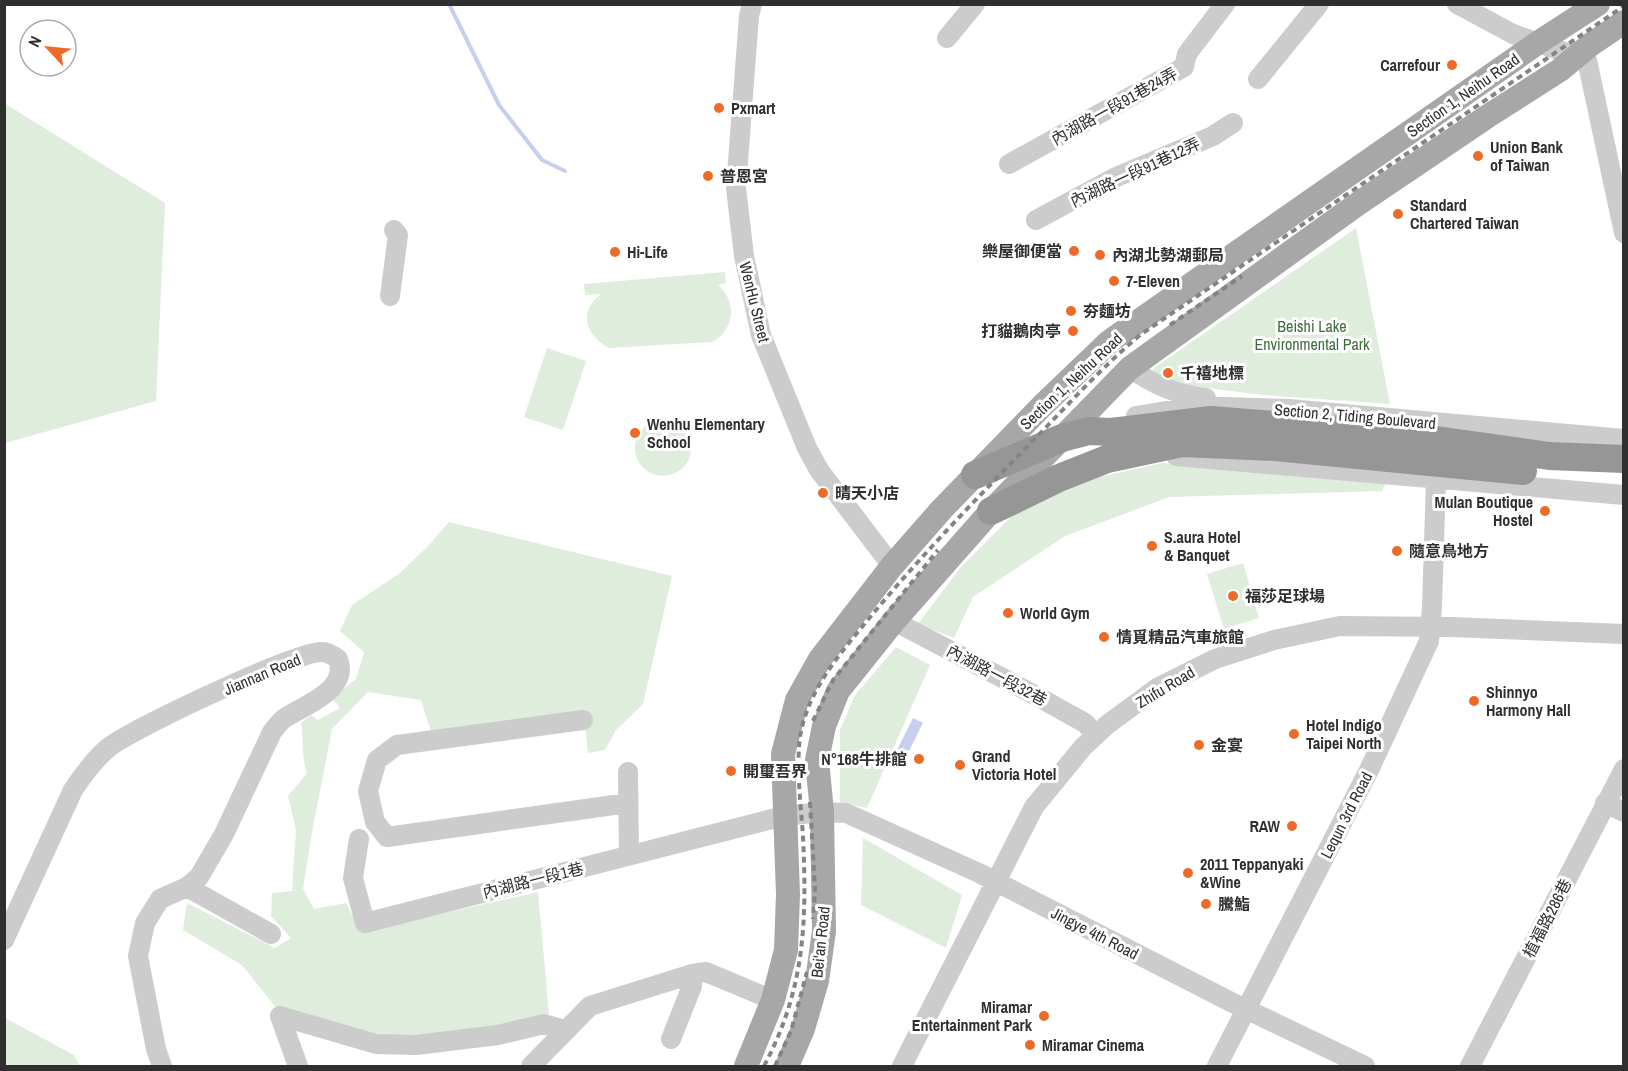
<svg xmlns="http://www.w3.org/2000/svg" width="1628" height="1071" font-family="'Archivo Narrow','Noto Sans TC',sans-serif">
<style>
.green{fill:#deeddc}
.water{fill:#c7cfee}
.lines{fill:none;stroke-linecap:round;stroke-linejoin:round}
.stream{stroke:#c7cfee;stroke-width:4}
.minor{stroke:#ccc;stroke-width:20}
.major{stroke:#a7a7a7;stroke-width:24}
.highway{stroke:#969696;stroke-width:28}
.rail{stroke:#848484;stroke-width:4;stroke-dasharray:6 4.5;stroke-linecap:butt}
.poi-dot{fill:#ee6a29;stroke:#fff;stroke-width:2}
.labels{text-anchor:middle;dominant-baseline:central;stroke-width:6;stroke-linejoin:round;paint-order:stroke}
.poi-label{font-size:16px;font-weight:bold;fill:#2f2f2f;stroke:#fff;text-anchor:start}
.street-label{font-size:16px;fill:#2f2f2f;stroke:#fff}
.park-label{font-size:16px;fill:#3d6d3a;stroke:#fff}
</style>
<rect width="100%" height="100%" fill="#fff"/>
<path class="green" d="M4,103L165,203L156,401L5,443Z
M1356,228L1390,404L1263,395L1160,382L1151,375L1154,368Z
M725,272L726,283L718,285C737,301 735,330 712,342L609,348C586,335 577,313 601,294L585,295L584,284Z
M547,348L586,361L563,430L524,417Z
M635 448a28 28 0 1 1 56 0a28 28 0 1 1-56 0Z
M1162,463L1387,481L1382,491L1169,497L1065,536L973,597L954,638L918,624L960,568L1016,512L1095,478Z
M449,522L672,576L643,704L616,730L605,750L588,753L584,716L432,735L421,700L368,692L332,729L312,832L303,889L314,909L346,903L361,932L538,892L549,1014L514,1028L381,1041L278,1010L242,965L183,930L187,903L275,948L291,938L271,916L272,893L292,891L296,830L288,796L307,773C301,757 304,740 301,723L311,715L318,720L340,708L332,698L356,679L364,652L340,631L352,605L400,573L427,547Z
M1243,563L1259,618L1224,629L1207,574Z
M896,647L930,665L867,808L840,802V730L855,695Z
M863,838L962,895L946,948L861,905Z
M5,1018L74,1055L80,1066H5Z"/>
<path class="water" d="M913,718L923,723L908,753L902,755L895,754Z"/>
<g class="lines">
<path class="stream" d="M449,4L499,105L542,160L565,171"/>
<path class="minor" d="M752,4L749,16L736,188L744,256L761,335L807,448L819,470L892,566
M1457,4L1513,34L1587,60L1624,233
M947,38L975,4
M1258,79L1319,4
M1009,164L1184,67L1187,54L1225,4
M1036,220L1114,178L1213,136L1233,123
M390,296L398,235L394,230
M1130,368C1155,386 1176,394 1206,398
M1136,416L1195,406L1289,409L1624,439
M1176,456L1624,495
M894,621L1031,693L1085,723L1096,735
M583,720L397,745L377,760L368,791L375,822L387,837L628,803
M628,772L629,855
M1605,803L1624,812
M359,839L353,878L365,923L784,816L822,812L846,813L979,873L1231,1002L1365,1066
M187,887L271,934
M4,940L73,790C83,775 95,759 108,748C129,730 299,650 322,652C328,652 334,656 338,659C350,690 304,705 285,718C280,721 276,727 272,732L224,834L199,877L187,887L160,899L145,923L138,956L156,1049L162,1066
M280,1016L376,1044L416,1045L498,1035L544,1024L565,1030
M280,1016L298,1066
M671,1039L692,986V974
M531,1066L590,1006L692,974L706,972L773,1000
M902,1066L1034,807L1083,747L1108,724L1157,688L1215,659L1274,640L1340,626L1450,627L1624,634
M1217,1066L1369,770L1429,641L1432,607L1436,480
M1470,1066L1624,769"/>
<path class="major" d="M746,1066L773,1000L786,950L788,894L783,754L797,700L820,659L892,566L942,509L1042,406L1110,341L1539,42L1598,4
M787,1066L803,1029L817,981L824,931L822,812L817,760L824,726L838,691L894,621L991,511L1130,368L1359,203L1488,116L1560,70L1590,45L1624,22"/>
<path class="highway" d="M975,475L1062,438L1089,431L1111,432L1211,420L1393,434L1549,456L1624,459
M991,511L1059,478L1107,459L1182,443L1275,447L1523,471"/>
<path class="rail" d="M1170,325L1242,276
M813,721L833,680L938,550
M810,802L815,889L813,919
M764,1066C805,989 807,922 803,837C801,804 796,770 800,737C808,687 845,648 876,610C924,553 975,500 1027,447C1064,409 1100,369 1140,335L1624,6
M775,1066L791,1031L807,972"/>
</g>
<g class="poi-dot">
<circle cx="1452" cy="65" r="6"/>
<circle cx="719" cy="108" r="6"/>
<circle cx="1478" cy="156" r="6"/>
<circle cx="708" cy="176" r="6"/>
<circle cx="1398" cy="214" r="6"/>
<circle cx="1074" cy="251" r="6"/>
<circle cx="615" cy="252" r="6"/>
<circle cx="1100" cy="255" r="6"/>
<circle cx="1114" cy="281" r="6"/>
<circle cx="1071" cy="311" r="6"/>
<circle cx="1073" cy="331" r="6"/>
<circle cx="1168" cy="373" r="6"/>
<circle cx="635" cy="433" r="6"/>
<circle cx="823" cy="493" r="6"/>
<circle cx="1545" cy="511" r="6"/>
<circle cx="1152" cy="546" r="6"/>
<circle cx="1397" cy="551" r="6"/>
<circle cx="1233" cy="596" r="6"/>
<circle cx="1008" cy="613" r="6"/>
<circle cx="1104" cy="637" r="6"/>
<circle cx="1474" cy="701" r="6"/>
<circle cx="1294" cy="734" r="6"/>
<circle cx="1199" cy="745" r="6"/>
<circle cx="919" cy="759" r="6"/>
<circle cx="960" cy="765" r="6"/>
<circle cx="731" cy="771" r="6"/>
<circle cx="1292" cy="826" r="6"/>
<circle cx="1188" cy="873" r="6"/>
<circle cx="1206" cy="904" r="6"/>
<circle cx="1044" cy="1016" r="6"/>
<circle cx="1030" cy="1045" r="6"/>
</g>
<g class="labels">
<g class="poi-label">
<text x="1440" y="65" text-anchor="end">Carrefour</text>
<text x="731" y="108">Pxmart</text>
<text x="1490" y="147">Union Bank<tspan x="1490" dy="18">of Taiwan</tspan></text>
<text x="720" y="176">普恩宮</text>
<text x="1410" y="205">Standard<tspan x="1410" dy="18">Chartered Taiwan</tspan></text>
<text x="1062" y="251" text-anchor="end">樂屋御便當</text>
<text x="627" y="252">Hi-Life</text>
<text x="1112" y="255">內湖北勢湖郵局</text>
<text x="1126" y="281">7-Eleven</text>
<text x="1083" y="311">夯麵坊</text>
<text x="1061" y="331" text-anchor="end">打貓鵝肉亭</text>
<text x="1180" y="373">千禧地標</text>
<text x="647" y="424">Wenhu Elementary<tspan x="647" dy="18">School</tspan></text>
<text x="835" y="493">晴天小店</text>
<text x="1533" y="502" text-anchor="end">Mulan Boutique<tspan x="1533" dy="18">Hostel</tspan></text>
<text x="1164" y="537">S.aura Hotel<tspan x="1164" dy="18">&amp; Banquet</tspan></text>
<text x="1409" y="551">隨意鳥地方</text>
<text x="1245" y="596">福莎足球場</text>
<text x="1020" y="613">World Gym</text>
<text x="1116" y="637">情覓精品汽車旅館</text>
<text x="1486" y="692">Shinnyo<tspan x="1486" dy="18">Harmony Hall</tspan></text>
<text x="1306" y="725">Hotel Indigo<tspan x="1306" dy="18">Taipei North</tspan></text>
<text x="1211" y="745">金宴</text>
<text x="972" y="756">Grand<tspan x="972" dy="18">Victoria Hotel</tspan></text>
<text x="907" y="759" text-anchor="end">N°168牛排館</text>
<text x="743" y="771">開璽吾界</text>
<text x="1280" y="826" text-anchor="end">RAW</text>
<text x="1200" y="864">2011 Teppanyaki<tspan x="1200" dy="18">&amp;Wine</tspan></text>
<text x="1218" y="904">騰鮨</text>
<text x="1032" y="1007" text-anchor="end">Miramar<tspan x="1032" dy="18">Entertainment Park</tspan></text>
<text x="1042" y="1045">Miramar Cinema</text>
</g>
<g class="street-label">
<text transform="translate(1463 95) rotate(-35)">Section 1, Neihu Road</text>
<text transform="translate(1114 106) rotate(-29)">內湖路一段91巷24弄</text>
<text transform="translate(1135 172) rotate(-25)">內湖路一段91巷12弄</text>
<text transform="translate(755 302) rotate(76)">WenHu Street</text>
<text transform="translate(1071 381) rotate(-43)">Section 1, Neihu Road</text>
<text transform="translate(1355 416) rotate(5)">Section 2, Tiding Boulevard</text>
<text transform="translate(262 674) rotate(-23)">Jiannan Road</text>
<text transform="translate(997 675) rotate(28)">內湖路一段32巷</text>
<text transform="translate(1165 687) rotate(-31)">Zhifu Road</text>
<text transform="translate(1346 815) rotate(-63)">Lequn 3rd Road</text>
<text transform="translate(533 880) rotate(-14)">內湖路一段1巷</text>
<text transform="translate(1547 918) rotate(-63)">植福路286巷</text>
<text transform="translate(1095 933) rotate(27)">Jingye 4th Road</text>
<text transform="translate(820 942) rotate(-84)">Bei'an Road</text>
</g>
<g class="park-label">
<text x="1312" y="326">Beishi Lake<tspan x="1312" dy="18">Environmental Park</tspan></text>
</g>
</g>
<rect width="1628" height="1071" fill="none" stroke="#2f2f2f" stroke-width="12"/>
<g transform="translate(48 48) rotate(296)"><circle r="28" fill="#ffffff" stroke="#acacac" stroke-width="1.5"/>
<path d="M0-4.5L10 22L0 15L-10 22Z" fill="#ee6a29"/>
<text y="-9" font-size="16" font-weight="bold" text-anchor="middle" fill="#2f2f2f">N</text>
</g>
</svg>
